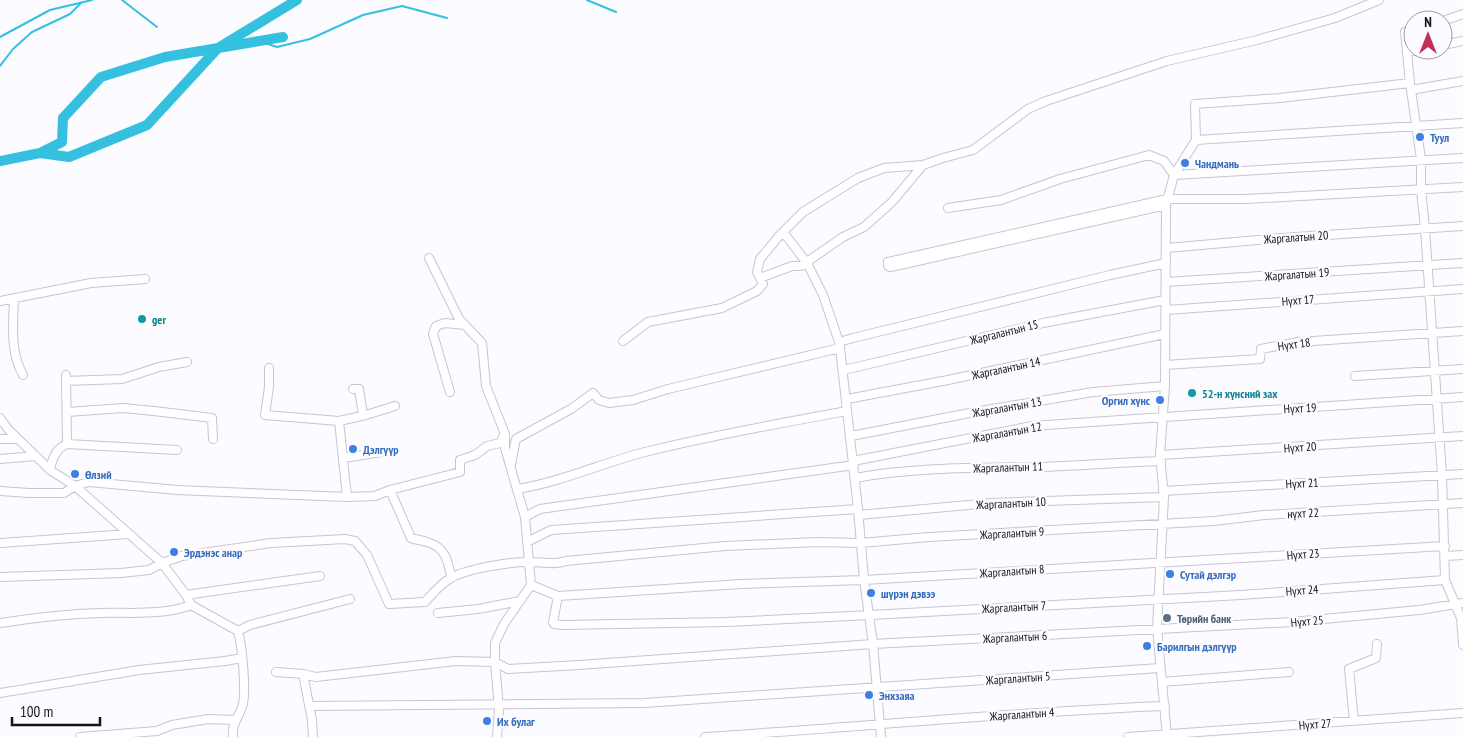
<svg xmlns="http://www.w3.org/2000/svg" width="1463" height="737" font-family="'PT Sans Narrow',sans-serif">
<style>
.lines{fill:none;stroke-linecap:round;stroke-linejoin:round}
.stream{stroke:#35c0e0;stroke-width:2}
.river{stroke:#35c0e0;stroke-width:10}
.minor-casing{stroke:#c7c4d7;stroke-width:10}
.minor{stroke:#fff;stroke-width:8}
.shop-dot{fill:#3f7fe0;stroke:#fcfbff;stroke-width:2}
.culture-dot{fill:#0f9aa8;stroke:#fcfbff;stroke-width:2}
.service-dot{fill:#5c6f8a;stroke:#fcfbff;stroke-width:2}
.labels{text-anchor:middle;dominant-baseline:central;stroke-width:5;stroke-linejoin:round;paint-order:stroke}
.shop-label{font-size:12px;font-weight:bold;fill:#366cbe;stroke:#fcfbff;text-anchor:start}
.street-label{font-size:12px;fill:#141319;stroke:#fcfbff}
.culture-label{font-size:12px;font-weight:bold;fill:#0d838f;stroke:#fcfbff;text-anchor:start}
.service-label{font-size:12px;font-weight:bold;fill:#4e5e75;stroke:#fcfbff;text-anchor:start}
</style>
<rect width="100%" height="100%" fill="#fcfbff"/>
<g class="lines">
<path class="stream" d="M122,0L157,27
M587,0L616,12
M0,37L50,10L92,0
M259,41L277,47L310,39L363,15L402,6L447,18
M0,66L13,49L32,32L70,14L82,2"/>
<path class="river" d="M40,153L69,157L147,125L218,48L297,0
M0,161L40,153L62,142L63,118L101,77L165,57L283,37"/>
<defs>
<path id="minor" d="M1443,21L1463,14
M1413,29L1405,32L1410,83L1421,159V190L1425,228L1442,475L1445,580L1461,618L1463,645
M1443,45L1463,41
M1407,52L1418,50
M1411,90L1463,81
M1196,140L1463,123
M1166,205L900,265L890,267L888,266V262L1167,199H1246L1463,187
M948,208L1001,200L1060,179L1149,155L1164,161L1174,175L1196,140L1195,104L1280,98L1410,83
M783,232L807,263L823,295L839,342
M1167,248L1281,238L1463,226
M429,258L459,319L482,343L486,386L505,434V448L525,517L531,585L504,624L495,643V662L499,709L497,737
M760,278L792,266H801L843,237L864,227L892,202L923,165L943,158L973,150L1028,109L1046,101L1167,61L1257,40L1335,18L1379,0
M1166,282L1463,263
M14,299C13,324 10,353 23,375
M0,301L91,283L145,279
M1166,310L1463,289
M623,341L648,322L722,308L757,291L763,284L757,272L760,259L780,235L803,212L858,178L884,168L923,165
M840,348L858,509L864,580L873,644L881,737
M1165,365L1260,359L1261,349L1298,342L1463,331
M269,368V387L265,415L339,421L347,497
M844,370L1043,323L1165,300
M1355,376L1463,369
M66,381L122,379L159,367L187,362
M353,389H359L363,415
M450,392L433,334L436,326L445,323L465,325
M847,399L948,380L1165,334
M67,412L123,408L154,411L212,418L213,439
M0,418L8,429L50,470L75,486L162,563L186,595L191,605L238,631C242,645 247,694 242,707C238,719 232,722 233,737
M339,421L366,415L395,406
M851,436L980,411L1093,392L1165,386
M0,439H18
M67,444L177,450
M1160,455L1463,436
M344,458L388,451
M0,459L36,456
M853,461L1032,426L1463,397
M511,464L516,439L571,409L593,393L599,400L609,403L633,400L668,389L840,348L839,342L853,338L1110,275L1166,263
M50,470C52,459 56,448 67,444L66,375
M855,478C917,467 977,468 1039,467C1080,466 1120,462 1161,461
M517,489C562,482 604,462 649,451C714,435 781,423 847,411
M390,490L460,472V460L475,455L487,446L500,443L504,435
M0,491L29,493H64L75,486L89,482L177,490L347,497L375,496L390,490L411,538C416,540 422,540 427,542C445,547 448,560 451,577
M1163,491L1463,474
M859,515L990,503L1164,497
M525,517L540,509L854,465
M527,542L551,530L858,509
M0,543L129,534
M1445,556L1463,555
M0,577L121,573L149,570L162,563L182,556L271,543L345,539L355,541L367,555L389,604L425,602C433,593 441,583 451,578C466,569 509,562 527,562C540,561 553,566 566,561L725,546L818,542L861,543L929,537L1214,521L1264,515L1463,503
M531,585L558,596L741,584L864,580L1445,546
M186,595L320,576
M558,596L553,622L554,624L562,625L726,622L870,615L1241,595L1445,580
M438,613L478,609L520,601
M0,623C33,618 66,614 100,613C129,612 163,616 191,605
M238,631L250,625L350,599
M276,672L303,674L316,677L456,661L495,662L508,669L579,665L873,644L1292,622L1419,610L1463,603
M303,674L312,720L313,737
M1162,682L1289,672
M0,693L139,670L225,661L242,658
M310,706L644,703L1160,668
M1354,721L1349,669L1376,658L1377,644
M80,737L157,731L172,725L208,719L235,720
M705,737C859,727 1011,712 1165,706
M1128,737L1463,713
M1167,737L1157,628L1164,497L1160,455L1165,386L1166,205L1174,175L1463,158"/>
</defs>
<use href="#minor" class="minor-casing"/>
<use href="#minor" class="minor"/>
</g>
<g class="shop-dot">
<circle cx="1420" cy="137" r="5"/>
<circle cx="1185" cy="163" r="5"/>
<circle cx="1160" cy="400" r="5"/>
<circle cx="353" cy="449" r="5"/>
<circle cx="75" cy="474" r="5"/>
<circle cx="174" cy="552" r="5"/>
<circle cx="1170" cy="574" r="5"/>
<circle cx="871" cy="593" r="5"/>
<circle cx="1147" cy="646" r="5"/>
<circle cx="869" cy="695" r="5"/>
<circle cx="487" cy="721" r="5"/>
</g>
<g class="culture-dot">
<circle cx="142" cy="319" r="5"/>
<circle cx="1192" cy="393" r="5"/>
</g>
<circle class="service-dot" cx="1167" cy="618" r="5"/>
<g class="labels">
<g class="shop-label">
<text x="1430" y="137">Туул</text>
<text x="1195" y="163">Чандмань</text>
<text x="1150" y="400" text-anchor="end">Оргил хүнс</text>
<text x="363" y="449">Дэлгүүр</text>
<text x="85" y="474">Өлзий</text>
<text x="184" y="552">Эрдэнэс анар</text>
<text x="1180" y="574">Сутай дэлгэр</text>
<text x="881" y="593">шүрэн дэвээ</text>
<text x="1157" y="646">Барилгын дэлгүүр</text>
<text x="879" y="695">Энхзаяа</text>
<text x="497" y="721">Их булаг</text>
</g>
<g class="street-label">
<text transform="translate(1296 237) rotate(-4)">Жаргалатын 20</text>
<text transform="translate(1297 274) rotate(-4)">Жаргалатын 19</text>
<text transform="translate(1298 300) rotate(-4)">Нүхт 17</text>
<text transform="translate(1004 332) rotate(-14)">Жаргалантын 15</text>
<text transform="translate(1294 344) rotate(-8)">Нүхт 18</text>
<text transform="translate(1006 368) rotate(-12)">Жаргалантын 14</text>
<text transform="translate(1007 407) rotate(-10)">Жаргалантын 13</text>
<text transform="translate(1300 408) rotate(-3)">Нүхт 19</text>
<text transform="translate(1007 432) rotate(-10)">Жаргалантын 12</text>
<text transform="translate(1300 447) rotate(-4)">Нүхт 20</text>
<text transform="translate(1008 467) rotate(-2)">Жаргалантын 11</text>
<text transform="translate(1302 483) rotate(-3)">Нүхт 21</text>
<text transform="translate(1011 503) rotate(-3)">Жаргалантын 10</text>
<text transform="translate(1303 513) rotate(-3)">нүхт 22</text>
<text transform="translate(1012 533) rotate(-3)">Жаргалантын 9</text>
<text transform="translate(1303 554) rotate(-4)">Нүхт 23</text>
<text transform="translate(1012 571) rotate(-4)">Жаргалантын 8</text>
<text transform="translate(1302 590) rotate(-4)">Нүхт 24</text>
<text transform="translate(1014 607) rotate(-3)">Жаргалантын 7</text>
<text transform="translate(1307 621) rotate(-5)">Нүхт 25</text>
<text transform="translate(1015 637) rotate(-3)">Жаргалантын 6</text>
<text transform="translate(1018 678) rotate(-4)">Жаргалантын 5</text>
<text transform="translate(1022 714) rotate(-4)">Жаргалантын 4</text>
<text transform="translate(1315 724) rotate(-4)">Нүхт 27</text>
</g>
<g class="culture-label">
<text x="152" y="319">ger</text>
<text x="1202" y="393">52-н хүнсний зах</text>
</g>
<g class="service-label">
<text x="1177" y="618">Төрийн банк</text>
</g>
</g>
<g transform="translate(1428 35)"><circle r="24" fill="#fcfbff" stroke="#9f9ea3"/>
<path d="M0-4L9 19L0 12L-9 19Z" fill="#c03157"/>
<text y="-8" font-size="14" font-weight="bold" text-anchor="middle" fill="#141319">N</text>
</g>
<path d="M12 717v8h88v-8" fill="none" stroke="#141319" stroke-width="2.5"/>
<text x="20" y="717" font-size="15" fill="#141319" stroke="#fcfbff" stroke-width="4" paint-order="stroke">100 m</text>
</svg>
